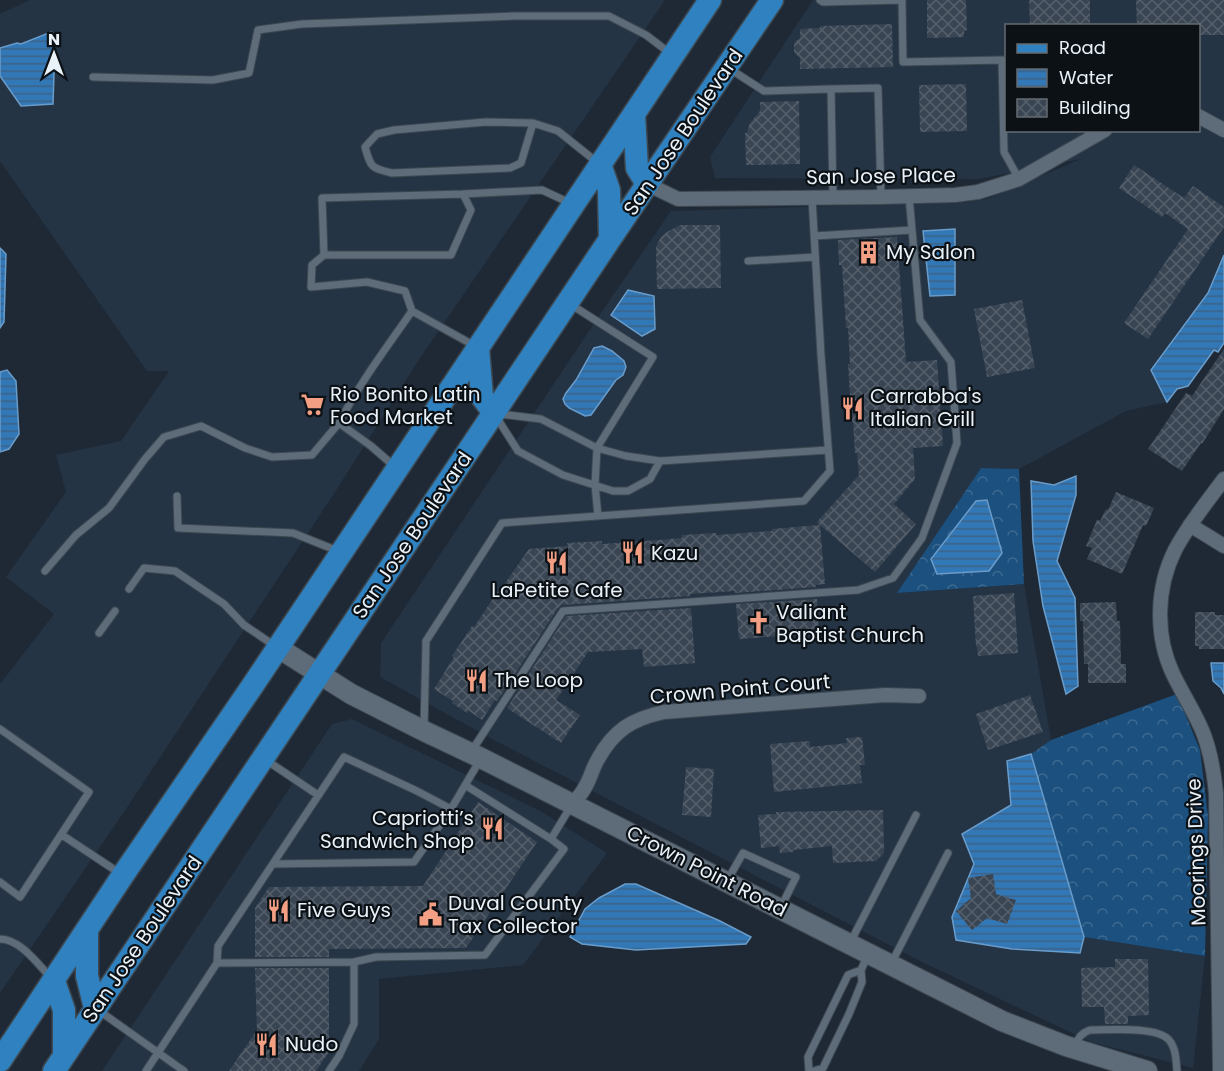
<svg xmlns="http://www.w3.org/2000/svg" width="1224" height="1071" font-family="Poppins,sans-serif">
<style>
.built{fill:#243445;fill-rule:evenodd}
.forest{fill:url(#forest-crowns)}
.water{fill:url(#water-rules);stroke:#6a9cca;stroke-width:1.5}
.building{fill:url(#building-cross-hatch)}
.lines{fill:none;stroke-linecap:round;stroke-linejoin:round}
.lane-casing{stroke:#3d4851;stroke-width:9}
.street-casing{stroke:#3d4851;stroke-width:16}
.secondary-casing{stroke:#3d4851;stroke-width:22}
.primary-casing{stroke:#3d4851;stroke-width:25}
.lane{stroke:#5e6b79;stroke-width:7}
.street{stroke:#5e6b79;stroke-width:14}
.secondary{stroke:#5e6b79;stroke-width:20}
.primary{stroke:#2f81bf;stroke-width:22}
.labels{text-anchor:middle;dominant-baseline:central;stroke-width:4.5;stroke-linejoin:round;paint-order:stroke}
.street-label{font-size:20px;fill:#e9f1f9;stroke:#0c1116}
.poi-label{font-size:20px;fill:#e9f1f9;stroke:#0c1116;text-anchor:start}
</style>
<defs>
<pattern id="forest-crowns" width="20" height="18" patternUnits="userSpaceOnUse" patternTransform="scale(1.5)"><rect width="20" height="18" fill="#1c507e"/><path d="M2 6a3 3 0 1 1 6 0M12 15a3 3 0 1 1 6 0" fill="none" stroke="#3d6a91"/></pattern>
<pattern id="water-rules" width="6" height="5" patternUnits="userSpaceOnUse" patternTransform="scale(1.5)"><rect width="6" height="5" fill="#3378b6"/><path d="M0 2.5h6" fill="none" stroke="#3c6286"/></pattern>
<pattern id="building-cross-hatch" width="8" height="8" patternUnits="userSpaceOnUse" patternTransform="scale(1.5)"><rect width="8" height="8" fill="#394552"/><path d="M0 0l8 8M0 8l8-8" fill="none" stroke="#56606c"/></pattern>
</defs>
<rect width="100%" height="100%" fill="#1e2935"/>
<path class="built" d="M30,0H665L418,361L335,492L128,806L0,993V684L54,614L6,577L66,492L56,455L121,441L169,371H147L0,161V14Z
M813,0H1224V255L1208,293L1151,370L1167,402L1126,411L1019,469L981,468L898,593L1024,584L1051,740L1031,754L1084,937L1205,956L1193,1068L1091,1042L920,961L494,740L380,677L381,643L607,304L671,211L966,202L987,199L1081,159L979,179L715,178L710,157ZM1006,26H1198V130H1006Z
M352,719L542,812L607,853L523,965L379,979V1039L359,1071H102L332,724Z"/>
<path class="forest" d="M981,468L1019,469L1024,584L897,593Z
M1177,694L1200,750L1208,816L1205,956L1084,937L1031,754L1051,740Z"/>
<path class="water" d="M51,32L55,34V43L53,104L21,106L0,76V48L17,43L21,44Z
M955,229V295L930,296L923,231Z
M0,248L6,254L4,322L0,328Z
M1224,255V343L1218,352L1214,350L1188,386L1177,389L1167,402L1151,370L1208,293Z
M628,290L654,296L655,329L642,336L611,315Z
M602,346L612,351L624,361L626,367L623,375L616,380L591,415L585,416L569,408L565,404L563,399L566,393L576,380L594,348Z
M7,370L16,381L19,434L9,449L0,452V372Z
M1076,476V495L1057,561L1075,598L1078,686L1066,694L1043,606L1033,541L1031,481L1054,485Z
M987,500L1002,553L989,571L937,574L931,559L976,501Z
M1211,663H1224V694L1221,688L1213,681Z
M1031,754L1084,937L1080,953L1012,949L956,940L952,917L974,864L962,834L1011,805L1007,761Z
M625,884H636L720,921L751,937L746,944L636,950L582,944L570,937L585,909L599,898Z"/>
<path class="building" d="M927,0H966L967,30L964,31V37L927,38Z
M1029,0H1090V26H1030Z
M1136,0H1224V35H1198V26H1137Z
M892,24L893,67L800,69V58L794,52V43L800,38V29L820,28V26Z
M966,84L967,131L920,132L919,85Z
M799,101L800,164L746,165L745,133H747L750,123L760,111V102Z
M1134,165L1184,198L1193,186L1224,207V227L1148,339L1124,323L1188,229L1165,213L1162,217L1119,188Z
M680,225H720L721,288L657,289L656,247L661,237L667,232Z
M897,237L906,362L937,360L943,446L913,448L915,479L894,504L916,524L875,572L820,525L825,584L816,585V587L735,593V591L690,594V596L562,605L558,608L497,701L495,700L482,720L469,711L467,713L452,703L453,701L434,689L454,657L452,656L472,626L474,627L500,588L501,589L529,549L568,546L567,543L602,541V544L659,540L682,538V535L716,533V535L772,531V529L820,525L817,522L859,475L857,453H855L853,422H850L848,395H850L848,364H850L848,328H846L842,265H839L838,240Z
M1022,300L1035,368L987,377L974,309Z
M1224,349V409L1202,444L1201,443L1182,471L1148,449L1186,393L1192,396Z
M1116,492L1154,508L1146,526L1143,525L1122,574L1087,559L1092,548L1086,546L1097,520L1100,521L1106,509L1108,510Z
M1014,593L1018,653L978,656L977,647H976L973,596Z
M817,599L819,633L739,639L736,604Z
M1116,602L1117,621H1120L1121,664H1126V683H1088V664H1084L1083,621H1080V603Z
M691,608L695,663L644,667L642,649L588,652L556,700L580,715L561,743L507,708L566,616Z
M1195,612H1215V615H1224V649H1199V646H1195Z
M1030,695L1043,732L988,750L976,714Z
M862,737L865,765H860L862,783L774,792L770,744L810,741V747L847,743L846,738Z
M686,767L714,769L711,817L682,815Z
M478,802L537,842L466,948L329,949V957H255V908L269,887L423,886Z
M883,810L884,853L876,861L833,863L832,846L793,850V852L780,853L779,846L761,848L758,815L776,814V812Z
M993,874L996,894L1016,900L1007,924L987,918L972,930L956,911L971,898L968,878Z
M1115,959H1148L1149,1015L1128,1016V1024H1105L1104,1007H1082L1081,968L1115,967Z
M255,968H329V1052L316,1071H229L257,1030Z"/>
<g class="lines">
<defs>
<path id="lane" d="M820,0L823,2L902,0L903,62L1002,60L1004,152L1019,179
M730,69L764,91L831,89
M93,77L213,80L249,73L258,30L302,24L514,16H609L646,35L671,54
M533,123L521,163L510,168L392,173C371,168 371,168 365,147L377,134L394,130L486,122L533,123L558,131L598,163
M463,194L542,190L572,204
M833,198L831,89L878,88L881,197
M814,236L912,230
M324,255L322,198L463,194L471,210L451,255H324L312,265L311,287L367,282L405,291L412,311
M748,261L815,257
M570,304L653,357L597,448L595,485L598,516
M499,414L541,419L597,448L626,456L660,461L828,450
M497,418L518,451L563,475L613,491H628L650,479L660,461
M394,466L371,446L339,423C359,384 387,347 412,311L475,346
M177,496L178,528L293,533L338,551
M45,571L76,535L109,508L145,459L164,437L201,426L245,448L272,457L312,455L339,423
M129,589L144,568L175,571L224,604L244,625L275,646
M99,633L115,611
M0,729L89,792L20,897L0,882
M424,729L426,641L502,523L804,501L830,471L821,355L812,198
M471,752L563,611L858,590L893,578L922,538L957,443L951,362L920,320L909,196
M266,760L318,795
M465,785L551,839
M62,835L121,874
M273,864L414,862L451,809
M727,881L743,853L796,877L781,907
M0,939C20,939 38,964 51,978
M851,941L916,815
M892,962L948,853
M217,963L354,962L376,957L485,955L564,849L551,839L571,806
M98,1010L184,1071
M1075,1047C1078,1038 1081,1033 1090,1030C1108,1030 1157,1026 1169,1040C1176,1048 1176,1060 1177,1071
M146,1071L217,963L218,946L344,757L417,791L451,809L480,760
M329,1071L339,1056L354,1024V962
M809,1071L808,1057L848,975L861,970
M814,1071L823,1068L849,1014L862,982L861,970L868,955"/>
<path id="street" d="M1198,116L1224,130
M647,184L678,199L881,197L955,195L978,192L1019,179L1105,130
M1190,525L1224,546
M573,804C576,799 581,795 584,789C590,780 592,769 598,759C614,730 632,719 664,712L885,695L919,696
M1220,1071L1216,793C1214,773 1211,754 1204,735C1196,714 1183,695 1173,674C1155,636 1156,588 1175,550C1188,525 1207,502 1224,479"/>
<path id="secondary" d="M277,647L351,694L424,731L481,758L1002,1021L1066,1046L1147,1071"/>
<path id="primary" d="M634,114L637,168L647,184
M600,164L609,190L610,239
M478,348L482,397L494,413
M87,930V976L95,1008
M54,981L64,1010V1056
M0,1061L123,875L253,685L710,0
M54,1071L610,239L772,0"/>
</defs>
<use href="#lane" class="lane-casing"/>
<use href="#street" class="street-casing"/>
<use href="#secondary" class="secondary-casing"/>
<use href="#primary" class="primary-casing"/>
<use href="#lane" class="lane"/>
<use href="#street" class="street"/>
<use href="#secondary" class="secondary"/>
<use href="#primary" class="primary"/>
</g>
<defs>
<symbol id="building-bare" viewBox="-9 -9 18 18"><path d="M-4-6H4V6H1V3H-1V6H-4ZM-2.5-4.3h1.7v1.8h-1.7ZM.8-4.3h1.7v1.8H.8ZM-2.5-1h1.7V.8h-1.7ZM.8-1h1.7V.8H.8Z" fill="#f39f83" stroke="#0c1116" stroke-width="2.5" paint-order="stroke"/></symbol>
<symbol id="supermarket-bare" viewBox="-9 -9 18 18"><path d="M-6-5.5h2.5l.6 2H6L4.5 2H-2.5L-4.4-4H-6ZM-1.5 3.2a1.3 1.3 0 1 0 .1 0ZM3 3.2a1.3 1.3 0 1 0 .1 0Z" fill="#f39f83" stroke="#0c1116" stroke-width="2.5" paint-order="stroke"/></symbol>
<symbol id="restaurant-bare" viewBox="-9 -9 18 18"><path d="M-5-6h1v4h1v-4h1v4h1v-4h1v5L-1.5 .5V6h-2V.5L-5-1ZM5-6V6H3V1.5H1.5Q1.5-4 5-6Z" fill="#f39f83" stroke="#0c1116" stroke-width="2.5" paint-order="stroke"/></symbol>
<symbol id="church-bare" viewBox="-9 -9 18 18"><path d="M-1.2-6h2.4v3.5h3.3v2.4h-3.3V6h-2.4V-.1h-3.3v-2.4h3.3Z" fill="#f39f83" stroke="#0c1116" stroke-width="2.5" paint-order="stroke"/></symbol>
<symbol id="civic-bare" viewBox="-9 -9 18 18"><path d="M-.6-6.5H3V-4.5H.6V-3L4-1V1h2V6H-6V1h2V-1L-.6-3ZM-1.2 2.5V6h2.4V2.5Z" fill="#f39f83" stroke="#0c1116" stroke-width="2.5" paint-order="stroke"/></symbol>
</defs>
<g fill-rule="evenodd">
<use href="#building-bare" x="852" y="236" width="33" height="33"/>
<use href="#supermarket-bare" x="296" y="388" width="33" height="33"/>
<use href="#restaurant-bare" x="836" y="392" width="33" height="33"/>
<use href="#restaurant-bare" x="616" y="536" width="33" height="33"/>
<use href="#restaurant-bare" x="540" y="546" width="33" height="33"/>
<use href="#church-bare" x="742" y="606" width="33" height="33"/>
<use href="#restaurant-bare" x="460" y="664" width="33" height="33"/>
<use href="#restaurant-bare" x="476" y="812" width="33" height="33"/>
<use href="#restaurant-bare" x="262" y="894" width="33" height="33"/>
<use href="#civic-bare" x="414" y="898" width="33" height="33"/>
<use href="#restaurant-bare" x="250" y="1028" width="33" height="33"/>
</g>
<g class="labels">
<g class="street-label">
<text transform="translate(683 132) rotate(-56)">San Jose Boulevard</text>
<text transform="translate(881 176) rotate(-1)">San Jose Place</text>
<text transform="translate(412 535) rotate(-56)">San Jose Boulevard</text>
<text transform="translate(740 689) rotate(-5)">Crown Point Court</text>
<text transform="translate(1196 852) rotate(-92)">Moorings Drive</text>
<text transform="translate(707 871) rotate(27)">Crown Point Road</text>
<text transform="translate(142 939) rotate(-56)">San Jose Boulevard</text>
</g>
<g class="poi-label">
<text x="886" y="252">My Salon</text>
<text x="330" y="394">Rio Bonito Latin<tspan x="330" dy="23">Food Market</tspan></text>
<text x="870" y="396">Carrabba's<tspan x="870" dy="23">Italian Grill</tspan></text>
<text x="651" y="553">Kazu</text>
<text x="557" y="590" text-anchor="middle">LaPetite Cafe</text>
<text x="776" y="612">Valiant<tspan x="776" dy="23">Baptist Church</tspan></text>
<text x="494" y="680">The Loop</text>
<text x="474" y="818" text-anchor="end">Capriotti’s<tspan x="474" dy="23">Sandwich Shop</tspan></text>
<text x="448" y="903">Duval County<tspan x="448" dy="23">Tax Collector</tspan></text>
<text x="297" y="910">Five Guys</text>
<text x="285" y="1044">Nudo</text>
</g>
</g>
<rect x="1005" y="24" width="195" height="108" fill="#0c1116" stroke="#646b71" stroke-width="1.5"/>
<rect x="1017" y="44" width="30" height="9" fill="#2f81bf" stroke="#646b71" stroke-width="1.5"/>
<text x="1059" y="54" font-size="18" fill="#e9f1f9">Road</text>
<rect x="1017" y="69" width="30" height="18" fill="url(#water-rules)" stroke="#646b71" stroke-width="1.5"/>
<text x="1059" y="84" font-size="18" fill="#e9f1f9">Water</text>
<rect x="1017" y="99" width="30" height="18" fill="url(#building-cross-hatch)" stroke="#646b71" stroke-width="1.5"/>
<text x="1059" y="114" font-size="18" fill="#e9f1f9">Building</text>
<g transform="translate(54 54)" stroke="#0c1116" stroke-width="4.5" paint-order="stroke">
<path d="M0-4.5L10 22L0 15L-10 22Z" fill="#e9f1f9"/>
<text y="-9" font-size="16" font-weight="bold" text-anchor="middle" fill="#e9f1f9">N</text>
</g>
</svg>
